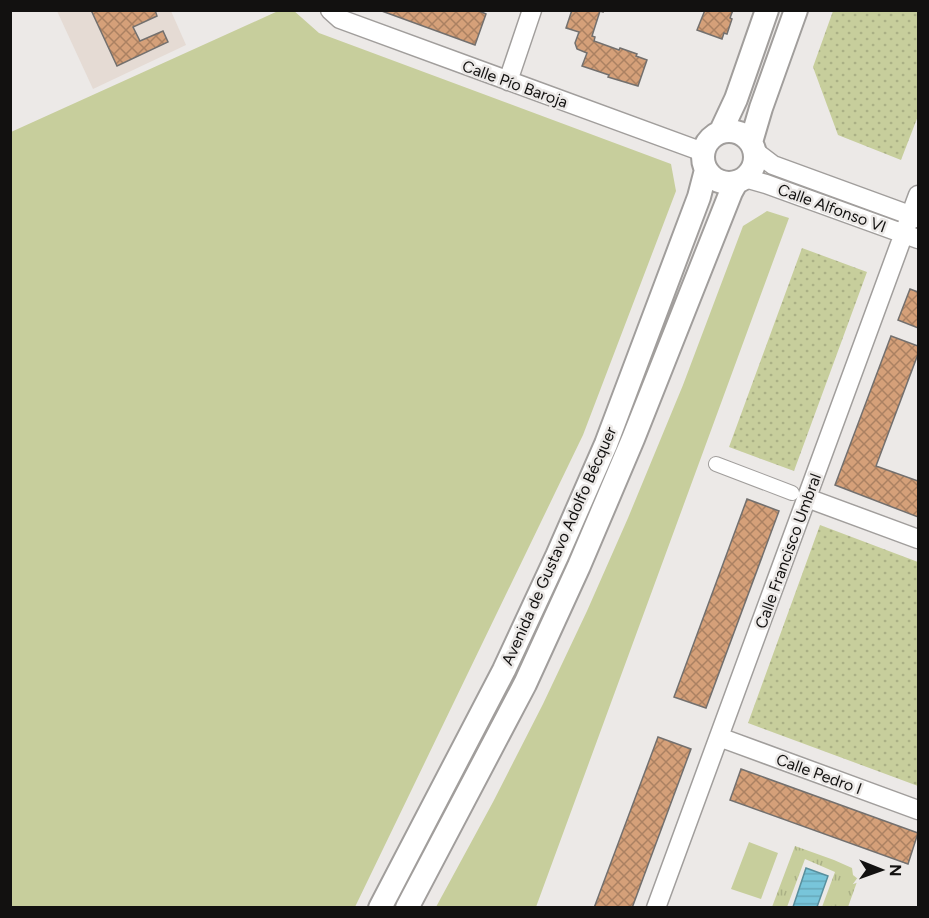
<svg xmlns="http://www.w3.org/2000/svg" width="929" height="918" font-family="Figtree,sans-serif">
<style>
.built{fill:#e5dbd4}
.grass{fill:url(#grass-dots)}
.park{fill:url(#park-tufts)}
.garden{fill:#c7ce9c}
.water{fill:url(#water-rules);stroke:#598f9d;stroke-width:1.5}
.building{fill:url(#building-cross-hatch);stroke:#73706e;stroke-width:1.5}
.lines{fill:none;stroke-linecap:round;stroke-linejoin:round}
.pedestrian-casing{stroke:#a19e9c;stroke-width:16}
.minor-casing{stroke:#a19e9c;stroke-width:21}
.tertiary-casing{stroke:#a19e9c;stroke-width:26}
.pedestrian{stroke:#fff;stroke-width:14}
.minor{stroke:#fff;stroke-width:18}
.tertiary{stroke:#fff;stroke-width:22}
.labels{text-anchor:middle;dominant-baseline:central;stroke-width:5;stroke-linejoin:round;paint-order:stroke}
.street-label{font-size:16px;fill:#121110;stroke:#ece9e7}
</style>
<defs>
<pattern id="grass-dots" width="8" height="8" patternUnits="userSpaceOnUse" patternTransform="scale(1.5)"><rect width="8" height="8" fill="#c7ce9c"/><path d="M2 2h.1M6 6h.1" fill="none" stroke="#aab085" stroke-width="1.8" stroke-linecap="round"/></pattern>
<pattern id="park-tufts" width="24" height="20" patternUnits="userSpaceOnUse" patternTransform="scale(1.5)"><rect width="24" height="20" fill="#c7ce9c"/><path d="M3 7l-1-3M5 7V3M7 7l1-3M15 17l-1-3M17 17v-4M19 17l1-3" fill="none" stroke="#aab085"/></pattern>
<pattern id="water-rules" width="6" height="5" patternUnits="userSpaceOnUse" patternTransform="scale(1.5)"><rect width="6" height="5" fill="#78c5da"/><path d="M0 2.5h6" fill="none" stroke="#67a8ba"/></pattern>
<pattern id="building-cross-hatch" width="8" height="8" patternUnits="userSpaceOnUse" patternTransform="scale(1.5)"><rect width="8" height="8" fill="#d5a079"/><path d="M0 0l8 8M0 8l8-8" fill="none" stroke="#ab8162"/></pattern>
</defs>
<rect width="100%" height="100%" fill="#ece9e7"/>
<path class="built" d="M57,11H171L186,45L93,89Z"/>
<path class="grass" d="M833,11H918V116L901,160L838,135L813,67Z
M802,248L867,272L794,471L729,447Z
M820,525L918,562V786L748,723Z"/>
<path class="park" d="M795,846L834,860L852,868L853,875L858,879L848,907H822L835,872L805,859L787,907H772Z"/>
<path class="garden" d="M293,10L319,33L671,164L676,191L583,435L355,907H11V132L278,11Z
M767,211L789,218L536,907H436L493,802L543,704L587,611L628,518L683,385L743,226Z
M749,842L778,853L761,899L731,889Z"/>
<path class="water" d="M806,868L828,876L817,907H793Z"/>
<path class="building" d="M91,10H155L157,16L133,27L140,41L163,31L168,42L117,66Z
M379,10H477L486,14L475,45Z
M572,10H603V12L600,11L592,36L595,37L594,41L619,50L620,48L637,54L636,56L647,60L638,86L608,77L609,75L582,66L587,53L577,49L575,43L579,32L566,28Z
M705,10H733L730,18L732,19L727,34L724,33L722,39L697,30Z
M910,289L918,292V328L898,320Z
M891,336L918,346V354L876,466L918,481V517L835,485Z
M747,499L779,511L706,708L674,697Z
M658,737L691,749L632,908H594Z
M741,769L918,833L908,864L730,800Z"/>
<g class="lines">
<defs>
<path id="pedestrian" d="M716,464L792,493"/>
<path id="minor" d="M330,10L340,19L703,152
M508,81L532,10
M756,152L773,165L918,218
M745,178L766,184L918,239
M807,498L918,539
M719,737L918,810
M656,908L918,195"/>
<path id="tertiary" d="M703 157a26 26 0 1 1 52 0a26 26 0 1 1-52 0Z
M721,131L736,99L767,10
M751,142L761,108L796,10
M380,908L504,670L557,556L606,444L699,197L706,170
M407,908L525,684L579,566L633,439L731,192L736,183"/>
</defs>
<use href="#pedestrian" class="pedestrian-casing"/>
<use href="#minor" class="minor-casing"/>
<use href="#tertiary" class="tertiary-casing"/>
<use href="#pedestrian" class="pedestrian"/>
<use href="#minor" class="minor"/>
<use href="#tertiary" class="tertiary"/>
</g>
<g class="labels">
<g class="street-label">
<text transform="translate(515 84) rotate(20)">Calle Pío Baroja</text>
<text transform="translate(832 208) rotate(20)">Calle Alfonso VI</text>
<text transform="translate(559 546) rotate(-66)">Avenida de Gustavo Adolfo Bécquer</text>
<text transform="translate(788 551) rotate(-70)">Calle Francisco Umbral</text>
<text transform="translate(819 774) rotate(20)">Calle Pedro I</text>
</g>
</g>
<rect width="929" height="918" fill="none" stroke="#121110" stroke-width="24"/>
<g transform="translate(881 870) rotate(91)" stroke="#ece9e7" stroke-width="4.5" paint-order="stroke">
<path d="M0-4.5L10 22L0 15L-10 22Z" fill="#121110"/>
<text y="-9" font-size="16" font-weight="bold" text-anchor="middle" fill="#121110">N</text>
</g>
</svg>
